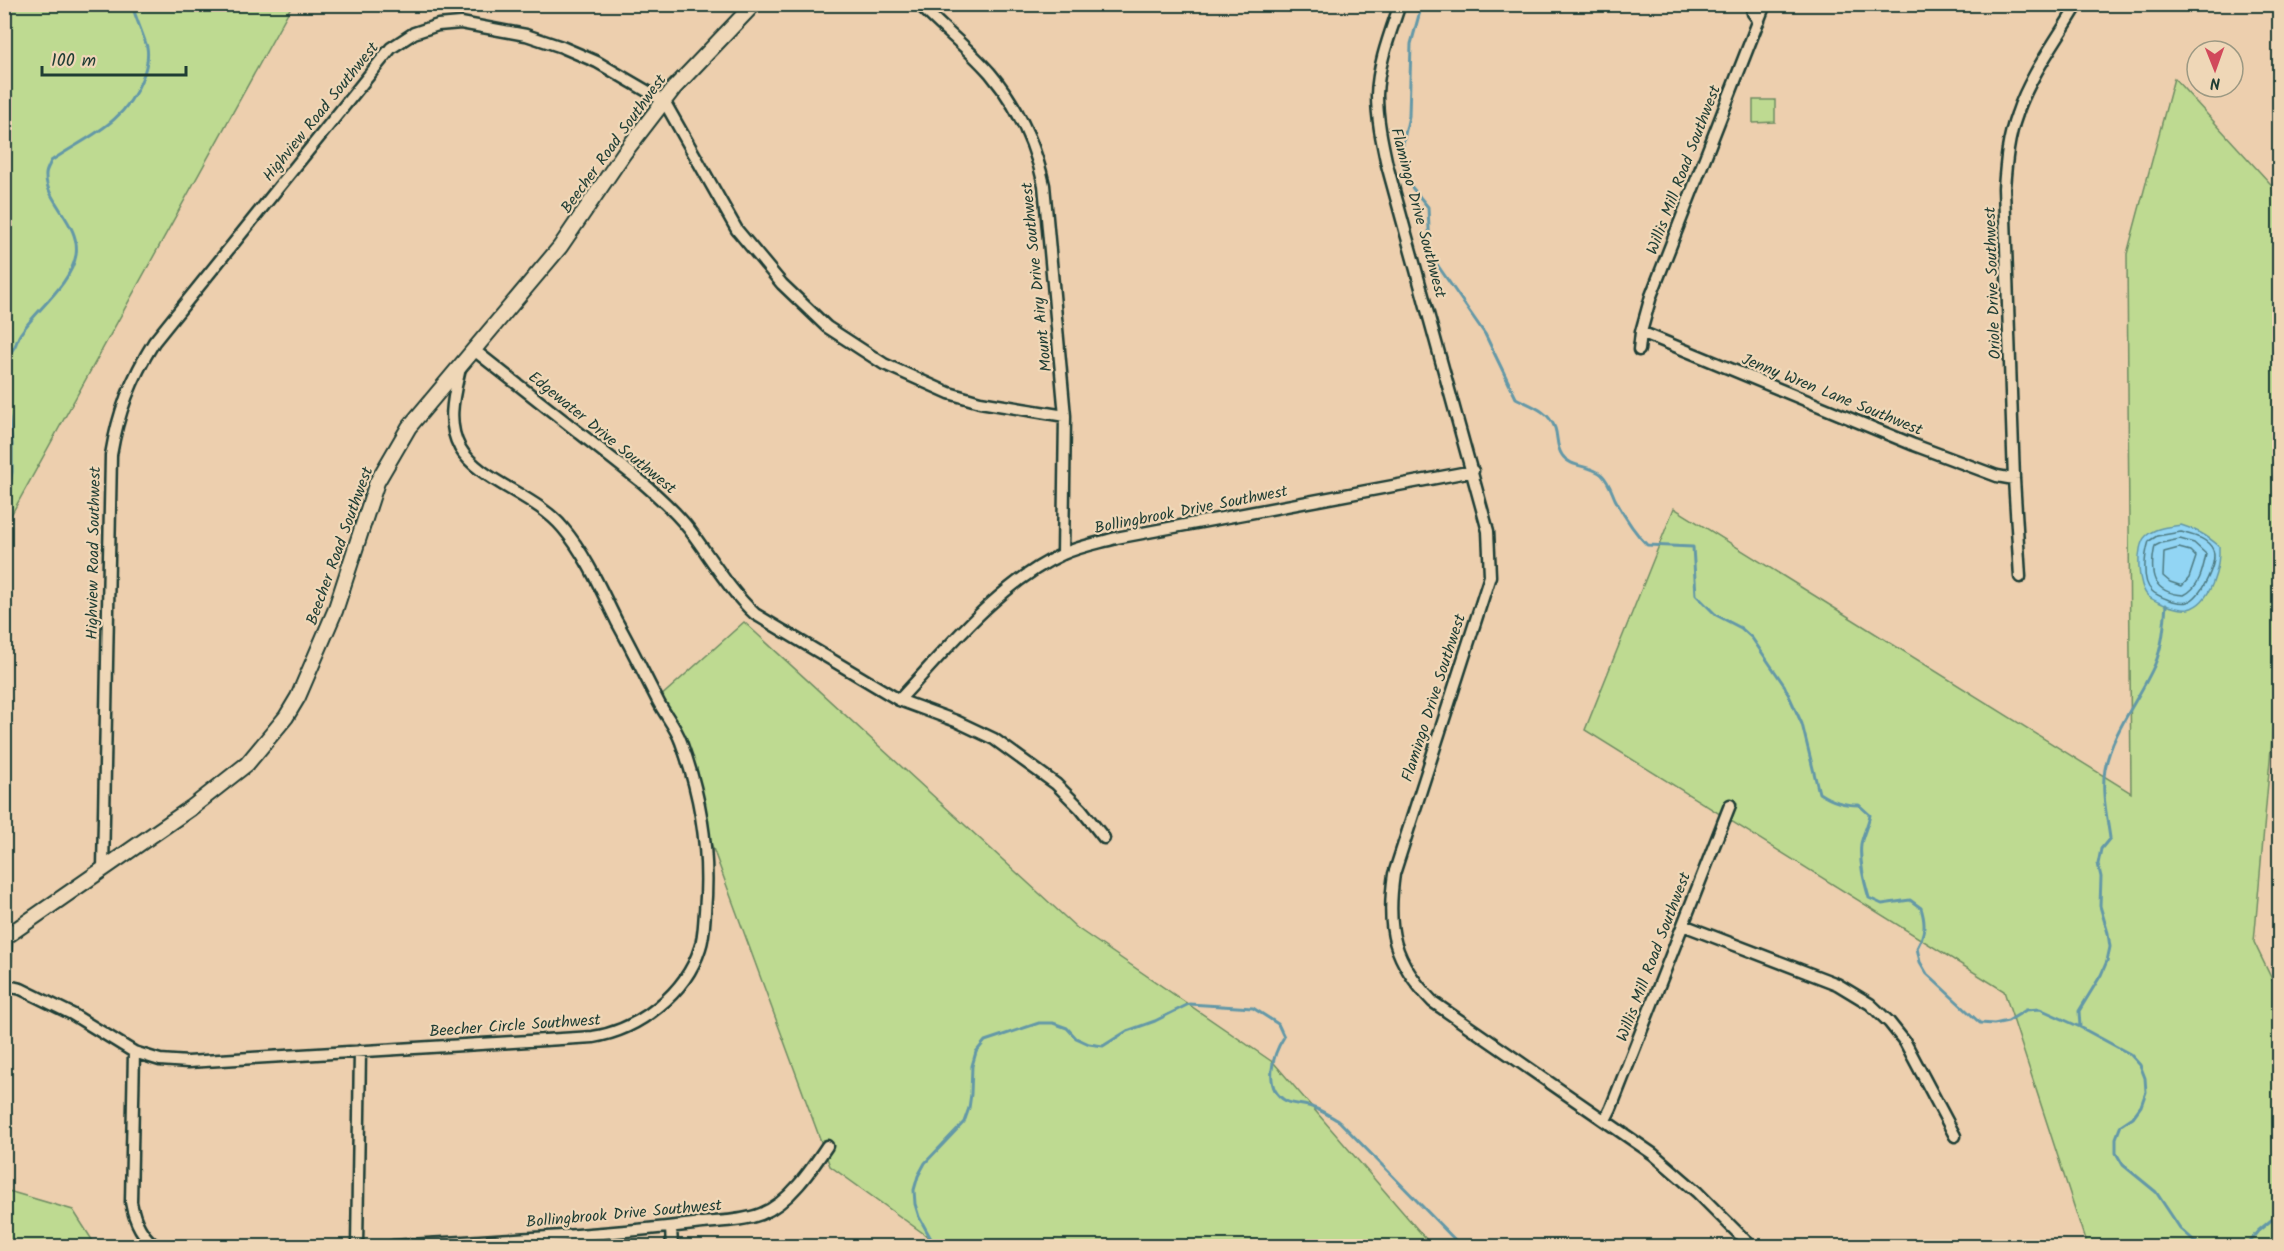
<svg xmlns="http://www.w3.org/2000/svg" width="2284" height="1251" font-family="Kalam,sans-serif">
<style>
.green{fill:#beda91;stroke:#6e8c62;stroke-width:1.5}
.water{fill:#92d5f4;stroke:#6498a7;stroke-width:1.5}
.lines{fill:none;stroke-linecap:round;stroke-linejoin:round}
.shore{stroke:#4d7a81;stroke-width:1.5}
.stream{stroke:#6498a7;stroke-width:3}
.minor-casing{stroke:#1f3d34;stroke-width:15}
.tertiary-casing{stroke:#1f3d34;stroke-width:18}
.minor{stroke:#efd7b7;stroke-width:10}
.tertiary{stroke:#efd7b7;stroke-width:14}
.labels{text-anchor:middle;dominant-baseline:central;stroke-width:4.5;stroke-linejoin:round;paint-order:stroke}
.street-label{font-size:16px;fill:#1f3d34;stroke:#efd7b7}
</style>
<rect width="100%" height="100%" fill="#edcfae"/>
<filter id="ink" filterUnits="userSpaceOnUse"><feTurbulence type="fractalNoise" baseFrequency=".0167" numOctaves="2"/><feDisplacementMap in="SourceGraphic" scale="12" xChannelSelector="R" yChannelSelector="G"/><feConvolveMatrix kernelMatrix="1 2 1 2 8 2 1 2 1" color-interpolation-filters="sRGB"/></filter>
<g filter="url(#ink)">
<path class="green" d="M4,5H292L5,526H4Z
M2174,78L2279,193L2280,646L2254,942L2279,994V1246H2087L2004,991L1585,730L1674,508L2131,793L2127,254Z
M1753,100H1775V122L1753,123Z
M744,622L1077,928L1274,1063L1432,1246H941L830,1166L658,699Z
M5,1190L73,1210L96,1246H5Z"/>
<path class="water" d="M2181,525C2197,530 2206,535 2219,546C2220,566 2212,603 2188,609C2181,610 2172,607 2165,605C2160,603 2153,600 2149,597C2137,587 2135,546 2146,536C2156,527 2169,527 2181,525Z"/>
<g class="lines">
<path class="shore" d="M2181,532C2192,535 2208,538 2213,550C2218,563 2201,598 2187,602C2182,604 2174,601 2169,600C2164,598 2156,595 2152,591C2141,581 2145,554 2149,541L2157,536Z
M2180,539L2194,543L2206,554C2203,569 2200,587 2184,595C2152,593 2149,574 2155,546L2161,543Z
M2179,548L2190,551L2196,557L2189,578L2182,586L2170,582L2163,576L2164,552Z"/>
<path class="stream" d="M1422,4L1411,44L1409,116L1403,143L1402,158L1410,185L1428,207L1430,250L1436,263L1485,334L1516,398C1531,406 1548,410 1555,428C1558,437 1556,446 1562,455C1571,469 1590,464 1602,475C1609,482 1611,490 1615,499C1624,516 1633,531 1647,545L1693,547L1696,595L1716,615L1741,628L1752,638L1784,685L1802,724L1819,793C1833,802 1844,805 1859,805L1870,815C1868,825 1863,834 1861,844C1859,862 1864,881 1869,898L1882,904L1910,900L1921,908C1926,924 1925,933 1917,948L1920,962L1927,974L1980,1023L1994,1024L2008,1021L2026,1010L2040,1009L2080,1027L2130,1054L2140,1065L2145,1078L2146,1092L2141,1106L2133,1117L2121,1125L2116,1138V1153L2123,1165L2156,1192L2180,1228L2200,1246
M4,366C6,357 11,353 15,346C17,342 18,337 21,333C37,309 71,284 76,255C81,223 44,201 46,174C46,170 50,164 51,161C88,136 124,125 142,79C146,69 149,58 147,47C143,34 137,21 133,8L134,4
M4,377L12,444V472L4,522
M2080,1027L2079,1011L2101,975L2107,961L2110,947L2108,933L2100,906L2101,877L2098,864L2101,849L2110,838C2107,816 2101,792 2105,769C2113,730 2139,700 2155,664C2163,645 2164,625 2166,605
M4,1242L9,1246
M935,1246L919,1217L915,1204L914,1190L918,1176L925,1163L964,1122L969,1108L971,1094L972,1066L976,1052L985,1041L1039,1023H1053L1067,1028L1076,1038L1089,1044L1103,1046L1127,1031L1155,1021L1189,1004L1253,1008L1278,1024L1284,1037C1273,1054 1262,1088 1286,1101C1294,1105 1306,1104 1314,1108C1323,1111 1331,1117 1339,1121L1461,1246
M2246,1246L2258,1231L2280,1213"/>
<defs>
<path id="minor" d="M919,4C942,28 968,48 990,73C1017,105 1035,144 1044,185L1065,416L1063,554
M1400,4C1390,34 1378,64 1377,95C1377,119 1382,142 1387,165L1488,531L1490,576L1394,874C1386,929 1393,961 1433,1002L1653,1154L1697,1192L1751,1246
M1751,4L1753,13L1759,21
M1641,332L1914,445L1997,476L2014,479
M474,350L643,483C659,497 676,512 689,529C711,558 728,589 755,614L899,700L956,721L994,739L1056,784L1081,809L1104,838
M1639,350L1641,332L1651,296L1765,4
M2020,577L2014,479L2004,188C2006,162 2008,138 2017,114C2030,75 2057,40 2078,4
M899,700C946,650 1000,582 1063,554C1080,546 1099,543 1116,538L1473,471
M103,869L111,455C118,413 131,379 154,342L391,48L414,33L438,25L461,23L526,35L562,47L597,62L664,101L737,230L782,284L827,327L884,364L949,393L980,402L1065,416
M1683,925L1837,984L1870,1004L1889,1022L1905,1042L1955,1136
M4,983L6,937
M4,985L21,989L72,1014L134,1052L160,1060L188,1062L593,1037C639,1030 686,993 700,948C704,937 704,924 705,912C710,855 701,796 681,742C676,728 666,716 659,703C645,676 632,649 617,622C601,590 586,555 563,528C536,495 479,481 460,448C446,422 454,395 460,368
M134,1052L131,1202C134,1219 141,1236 156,1246
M1605,1120L1611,1108L1730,805
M671,1228L672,1246
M357,1246L360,1051
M393,1246C493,1240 594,1236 694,1224C716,1221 740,1222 761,1214C789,1203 811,1170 827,1146"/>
<path id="tertiary" d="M4,938L191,808L247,764L286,717L298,697L335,611L377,482L409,427L560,247L624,153L674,88L754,4"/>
</defs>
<use href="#minor" class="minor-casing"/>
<use href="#tertiary" class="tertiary-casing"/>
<use href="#minor" class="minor"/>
<use href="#tertiary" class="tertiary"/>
</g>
</g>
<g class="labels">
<g class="street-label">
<text transform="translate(321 112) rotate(-51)">Highview Road Southwest</text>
<text transform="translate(614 144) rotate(-54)">Beecher Road Southwest</text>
<text transform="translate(1684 170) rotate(-69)">Willis Mill Road Southwest</text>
<text transform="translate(1418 213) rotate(75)">Flamingo Drive Southwest</text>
<text transform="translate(1037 277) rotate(-96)">Mount Airy Drive Southwest</text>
<text transform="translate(1993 283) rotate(-92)">Oriole Drive Southwest</text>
<text transform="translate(1832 395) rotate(22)">Jenny Wren Lane Southwest</text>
<text transform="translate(602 433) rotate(39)">Edgewater Drive Southwest</text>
<text transform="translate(1191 510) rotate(-11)">Bollingbrook Drive Southwest</text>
<text transform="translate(340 546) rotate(-70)">Beecher Road Southwest</text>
<text transform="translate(94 553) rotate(-89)">Highview Road Southwest</text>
<text transform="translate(1434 698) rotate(-72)">Flamingo Drive Southwest</text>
<text transform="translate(1654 957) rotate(-69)">Willis Mill Road Southwest</text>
<text transform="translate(515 1026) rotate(-4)">Beecher Circle Southwest</text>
<text transform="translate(624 1214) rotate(-5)">Bollingbrook Drive Southwest</text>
</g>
</g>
<rect width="2284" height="1251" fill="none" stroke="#efd7b7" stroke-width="24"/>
<rect x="12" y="12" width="2260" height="1227" fill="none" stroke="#1f3d34" stroke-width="2" filter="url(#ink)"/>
<g transform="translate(2215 69) rotate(179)"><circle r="28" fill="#efd7b7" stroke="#9c9983" stroke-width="1.5"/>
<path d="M0-4.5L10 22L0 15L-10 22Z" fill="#d1495b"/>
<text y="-9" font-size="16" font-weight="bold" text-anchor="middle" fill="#1f3d34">N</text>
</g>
<path d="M42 66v9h144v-9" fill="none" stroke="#1f3d34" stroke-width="3"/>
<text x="51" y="66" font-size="18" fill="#1f3d34" stroke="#efd7b7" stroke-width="4.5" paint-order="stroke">100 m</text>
</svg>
